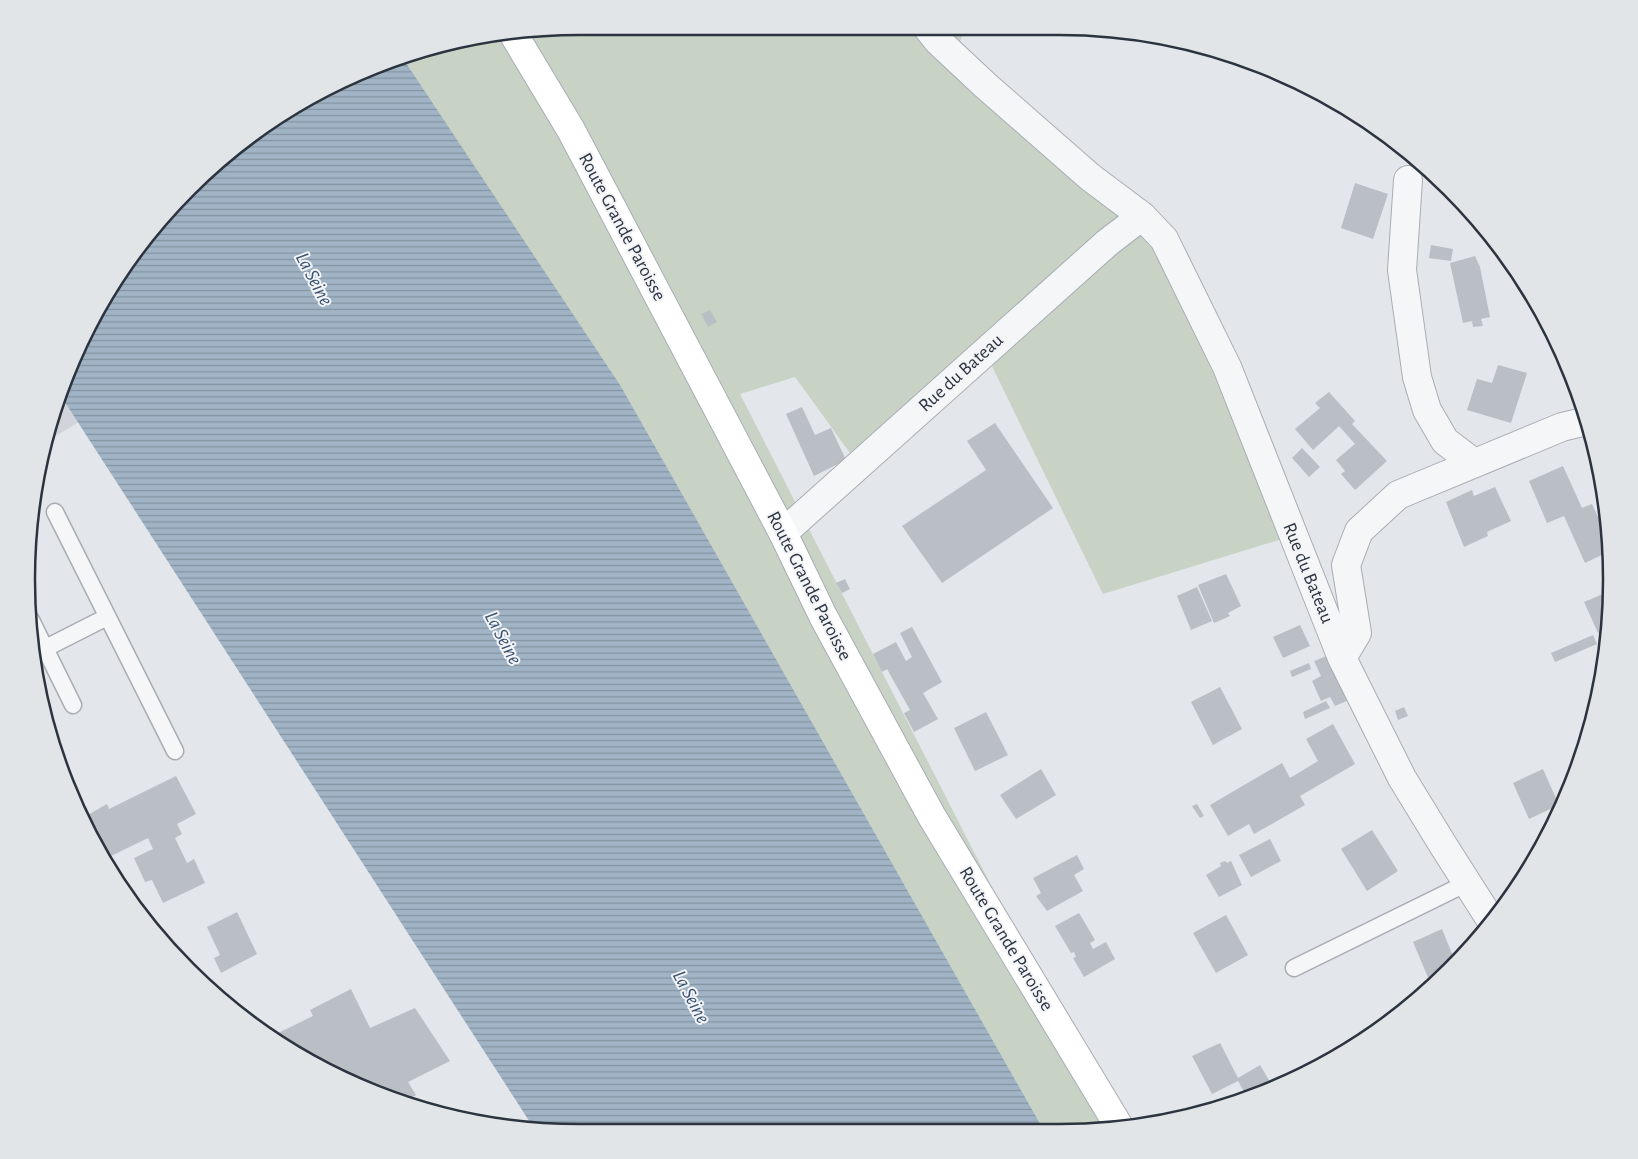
<svg xmlns="http://www.w3.org/2000/svg" width="1638" height="1159" font-family="'Alegreya Sans',sans-serif">
<style>
.built{fill:#d1d5db}
.green{fill:#c8d3c5}
.water{fill:url(#water-rules)}
.building{fill:#babfc6}
.lines{fill:none;stroke-linecap:round;stroke-linejoin:round}
.service-casing{stroke:#a8adb4;stroke-width:19}
.minor-casing{stroke:#a8adb4;stroke-width:30}
.secondary-casing{stroke:#a8adb4;stroke-width:30}
.service{stroke:#f5f6f8;stroke-width:16}
.minor{stroke:#f5f6f8;stroke-width:28}
.secondary{stroke:#fff;stroke-width:28}
.labels{text-anchor:middle;dominant-baseline:central;stroke-width:4;stroke-linejoin:round;paint-order:stroke}
.street-label{font-size:19px;fill:#2c3440;stroke:#f2f4f7}
.water-label{font-size:20px;font-style:italic;fill:#3a5370;stroke:#f2f4f7}
.rim{fill:none;stroke:#2c3440;stroke-width:2.5}
</style>
<defs>
<pattern id="water-rules" width="6" height="5" patternUnits="userSpaceOnUse" patternTransform="scale(1.25)"><rect width="6" height="5" fill="#a1b4c6"/><path d="M0 2.5h6" fill="none" stroke="#8393a2"/></pattern>
</defs>
<rect width="100%" height="100%" fill="#e3e6ea"/>
<path class="built" d="M63,384L82,420L46,442L56,402Z"/>
<path class="green" d="M580,26H967L956,50L1146,213L1295,535L1103,594L989,360L850,453L795,377L740,394L1115,1128L1027,1129L390,61L436,45Z"/>
<path class="water" d="M402,57L620,385L1043,1129L544,1132L535,1130L59,393L83,335L163,215L272,119L368,68Z"/>
<path class="building" d="M1355,183L1388,194L1373,239L1341,228Z
M1431,245L1453,249L1451,261L1429,258Z
M1475,256L1480,267L1490,317L1481,319L1483,326L1473,327L1472,321L1463,323L1450,263Z
M710,310L717,322L708,327L701,314Z
M1498,365L1527,373L1511,423L1467,410L1477,379L1492,383Z
M1329,392L1355,421L1352,424L1387,461L1355,490L1341,474L1345,471L1336,460L1355,444L1339,426L1313,450L1295,429L1320,408L1315,403Z
M802,407L815,435L831,428L846,460L814,476L786,414Z
M995,423L1053,508L942,583L902,526L986,470L967,441Z
M1302,448L1320,467L1309,477L1292,458Z
M1563,466L1582,508L1592,504L1608,539V552L1585,563L1564,516L1547,523L1529,481Z
M1495,487L1511,521L1487,532L1488,536L1464,547L1446,502L1472,490L1474,496Z
M1226,574L1241,606L1228,613L1230,616L1214,623L1198,585Z
M845,579L850,589L842,593L836,583Z
M1197,587L1212,621L1191,630L1177,596Z
M1610,591L1611,616L1609,628L1598,633L1584,602Z
M1300,625L1310,646L1283,658L1273,637Z
M912,627L942,682L923,693L938,719L914,732L904,713L910,710L887,669L882,672L873,654L896,642L906,661L912,657L900,633Z
M1593,635L1597,644L1555,662L1551,653Z
M1329,655L1349,700L1335,706L1330,697L1321,701L1312,681L1321,676L1314,661Z
M1309,663L1311,669L1292,677L1290,671Z
M1220,687L1242,729L1213,745L1191,702Z
M1326,701L1330,708L1305,719L1303,712Z
M1404,707L1408,716L1398,720L1395,711Z
M986,712L1008,755L975,771L954,728Z
M1333,724L1355,764L1300,796L1305,805L1254,834L1249,824L1228,836L1210,805L1282,763L1290,778L1318,761L1306,739Z
M1041,769L1056,795L1016,819L1000,795Z
M1543,769L1559,805L1529,819L1513,783Z
M176,776L196,814L177,824L182,834L175,838L187,863L194,859L205,883L163,903L152,880L145,882L134,858L153,849L148,838L107,858L86,816L107,804L109,809Z
M1197,804L1204,816L1200,818L1192,806Z
M1372,830L1398,871L1367,891L1341,849Z
M1270,839L1281,861L1251,877L1239,855Z
M1077,855L1084,869L1074,875L1083,891L1047,911L1036,896L1041,893L1033,878Z
M1225,861L1227,863L1231,861L1242,885L1219,897L1206,875L1221,866L1220,863Z
M237,912L257,954L221,973L214,958L220,955L207,927Z
M1079,913L1095,940L1090,943L1093,949L1106,942L1115,959L1084,977L1073,958L1076,957L1074,952L1071,953L1055,926Z
M1226,915L1248,955L1216,973L1193,933Z
M1442,929L1455,961L1432,987L1413,942Z
M351,989L370,1028L415,1008L450,1061L408,1082L416,1095L404,1102L335,1076L272,1036L313,1016L310,1010Z
M1220,1043L1238,1078L1260,1065L1273,1087L1247,1097L1238,1081L1212,1094L1192,1056Z"/>
<g class="lines">
<defs>
<path id="service" d="M55,512L175,751
M31,620L73,705
M32,655L107,617
M1294,968L1467,883"/>
<path id="minor" d="M926,26L938,41L985,85L1090,177L1142,216L1164,239L1227,367L1342,658L1402,778L1443,845L1492,922
M1408,180L1402,270L1417,377L1427,410L1445,441L1474,463
M783,533L1107,243L1142,216
M1342,658L1357,633L1346,565L1359,531L1398,495L1562,427L1587,421"/>
<path id="secondary" d="M514,35L571,130L783,533L823,616L931,815L1120,1128"/>
</defs>
<use href="#service" class="service-casing"/>
<use href="#minor" class="minor-casing"/>
<use href="#secondary" class="secondary-casing"/>
<use href="#service" class="service"/>
<use href="#minor" class="minor"/>
<use href="#secondary" class="secondary"/>
</g>
<g class="labels">
<g class="street-label">
<text transform="translate(622 227) rotate(62)">Route Grande Paroisse</text>
<text transform="translate(961 373) rotate(-42)">Rue du Bateau</text>
<text transform="translate(1308 573) rotate(68)">Rue du Bateau</text>
<text transform="translate(809 586) rotate(63)">Route Grande Paroisse</text>
<text transform="translate(1006 939) rotate(59)">Route Grande Paroisse</text>
</g>
<g class="water-label">
<text transform="translate(314 279) rotate(62)">La Seine</text>
<text transform="translate(503 638) rotate(62)">La Seine</text>
<text transform="translate(691 997) rotate(62)">La Seine</text>
</g>
</g>
<path d="M0 0H1638V1159H0ZM579 35H1059A544 544 0 0 1 1603 579V580A544 544 0 0 1 1059 1124H579A544 544 0 0 1 35 580V579A544 544 0 0 1 579 35Z" fill="#e2e5e8" fill-rule="evenodd"/>
<path class="rim" d="M579 35H1059A544 544 0 0 1 1603 579V580A544 544 0 0 1 1059 1124H579A544 544 0 0 1 35 580V579A544 544 0 0 1 579 35Z"/>
</svg>
